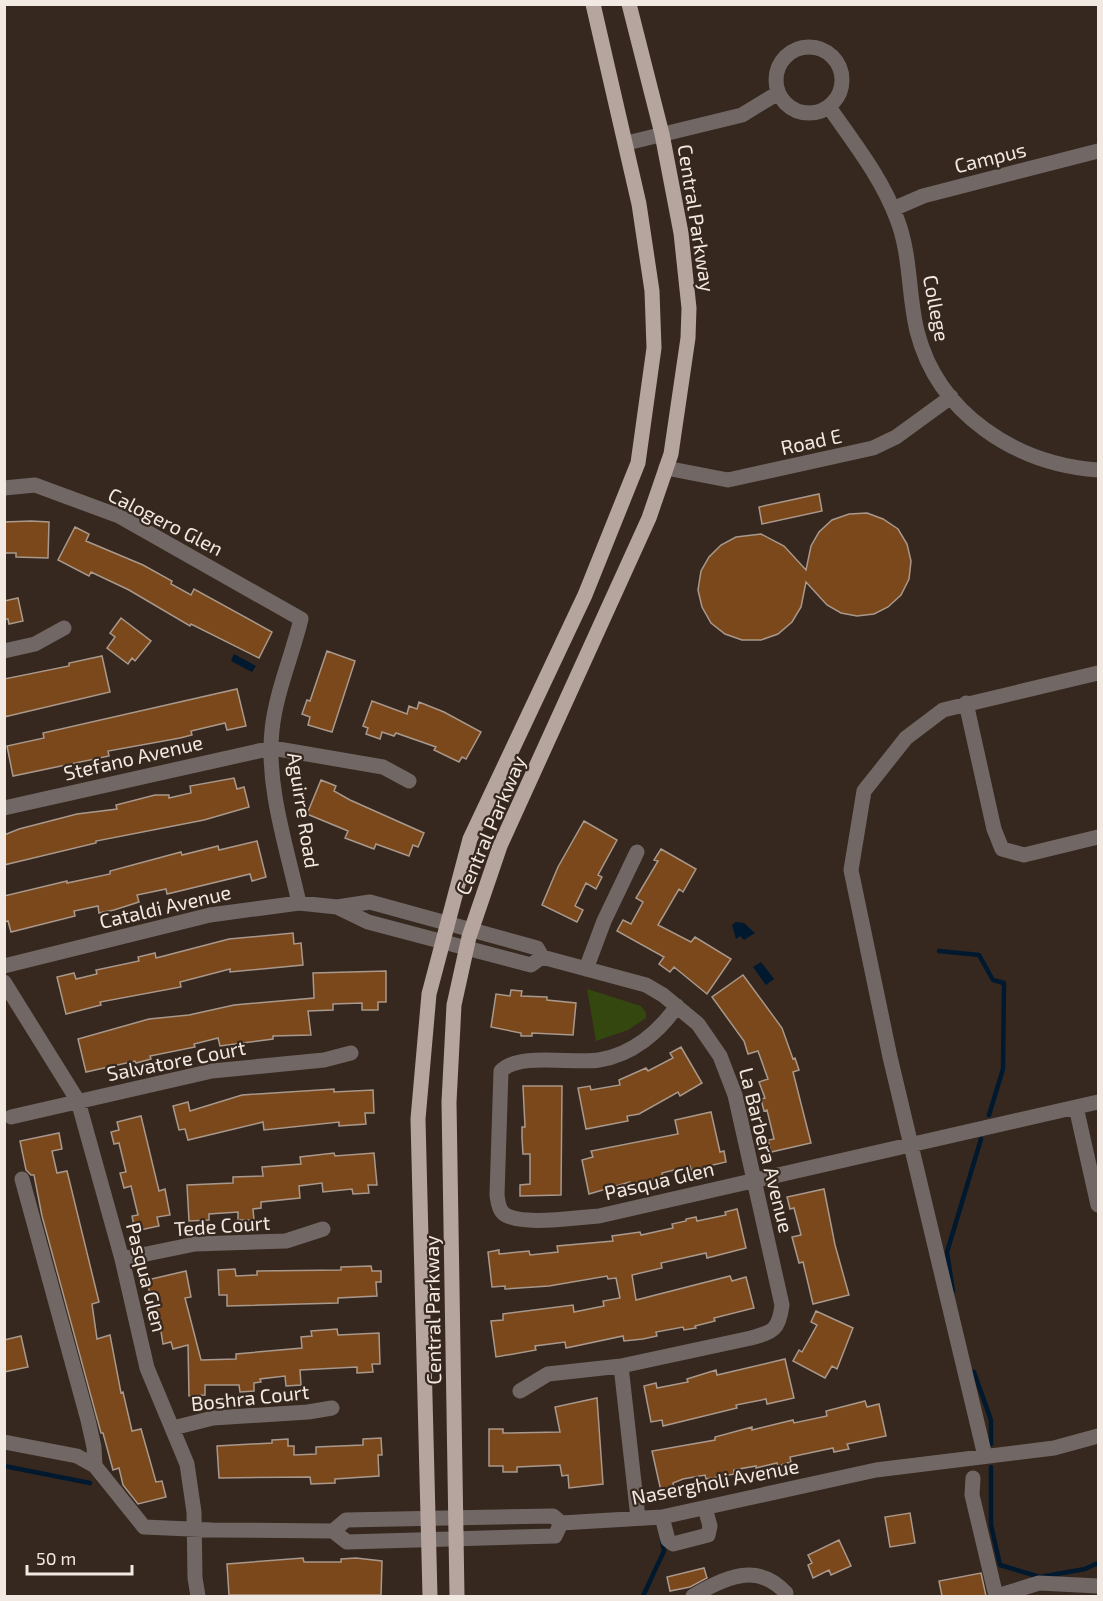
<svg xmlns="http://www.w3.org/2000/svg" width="1103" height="1601" font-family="'Exo 2',sans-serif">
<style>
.green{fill:#34470e}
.water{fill:#00192f}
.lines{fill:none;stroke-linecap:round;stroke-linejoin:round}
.stream{stroke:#00192f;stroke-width:4.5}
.building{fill:#7b481b;stroke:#a9988c;stroke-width:1.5}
.minor{stroke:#716866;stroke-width:15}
.major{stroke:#b6a49f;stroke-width:15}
.labels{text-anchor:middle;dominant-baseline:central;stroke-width:4.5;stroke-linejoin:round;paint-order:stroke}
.street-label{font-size:20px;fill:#f2e9e2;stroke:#36281e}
</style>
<rect width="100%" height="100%" fill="#36281e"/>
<path class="green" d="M587,989L641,1006L646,1013V1018L628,1030L596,1041Z"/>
<path class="water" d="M234,654L256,666L252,672L231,661Z
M736,922L744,923L755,933L744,940L740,936L736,939L732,925Z
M761,962L774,979L766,985L753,967Z"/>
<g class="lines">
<path class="stream" d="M939,951L979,955L993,980L1004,983L1003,1069L989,1115
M953,1291L947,1252L981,1139
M968,1371L974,1372L991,1420V1444
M4,1466L90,1483
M991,1467V1525L1000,1565L1040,1577L1085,1569L1098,1563
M643,1596L664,1551L662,1541"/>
</g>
<path class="building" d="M819,494L822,511L762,524L759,507Z
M867,513L883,519L898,529L907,544L911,561L909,579L901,595L888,607L874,614L857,616L841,613L827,605L806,582L801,607L792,622L778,634L761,640H742L725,634L711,623L702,607L698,590L701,571L709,557L721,545L736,537L761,534L784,546L806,570L811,546L819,532L832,520L849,514Z
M31,521L49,522L48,558L16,557V553H4V522Z
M75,527L89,534L86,541L143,565L172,581L171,584L191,595L194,589L272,632L259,658L191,624L190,626L129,590L91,572L89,576L58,560Z
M18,598L23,621L9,624L8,619H4V601Z
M121,618L151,641L135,661L132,658L128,664L107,648L115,637L110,633Z
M327,651L355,661L332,732L308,725L310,717L302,714L307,700L310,701Z
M102,656L110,692L4,717V679L69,666V663Z
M237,689L246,726L227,730L225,723L191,731L192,735L180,738L108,751L109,756L13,776L7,746L44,738L43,733Z
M372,701L407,714L409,706L417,709L419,702L444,712L481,732L466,759L462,757L459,762L434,750L436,747L396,733L394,736L382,732L380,739L366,734L368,728L363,726Z
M234,778L237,789L244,787L249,807L204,820L96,841V843L4,865V835L19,829L77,814L117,809L116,805L155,795H169V798L191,793L190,786Z
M321,780L336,786L334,791L350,800L424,833L418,847L413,845L409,856L376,844L374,849L345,838L348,831L307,814Z
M584,821L617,840L598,875L602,877L596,889L586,883L575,906L583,910L577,922L542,905L558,867Z
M257,841L266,877L252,881L250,874L167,894L166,889L137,895L139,902L114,910L99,913L98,906L74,911L75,916L11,932L8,921L4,922V896L67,881V883L110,874V871L181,852L182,855L218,846L219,850Z
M661,849L696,869L683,892L679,889L658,925L691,942L695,937L731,959L707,994L674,967L670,972L659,964L664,957L617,931L623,920L631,924L643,902L636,898L658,861L654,860Z
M293,933L294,944L301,943L303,965L230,972V969L180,982L181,987L100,1002L101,1005L66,1014L57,977L74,973L76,979L97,974L96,970L139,961L138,957L155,953L156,958L229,939Z
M386,971V1002H378V1010H362V1003L333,1004V1010L308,1011L311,1035L273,1036V1039L220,1046L218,1038L194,1044L195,1047L150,1056L151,1059L136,1063L135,1061L86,1072L78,1039L149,1019L189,1015L234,1005L314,998L313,973Z
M743,975L782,1028L793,1059L795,1058L799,1070L793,1072L811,1143L771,1152L768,1140L774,1139L767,1110L764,1111L761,1099L765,1098L759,1082L768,1079L758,1051L748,1054L744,1041L712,997Z
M511,990L522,991L521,996L547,997V1000L576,1003L573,1035L532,1033V1036H521V1033L491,1027L496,994L510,996Z
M681,1047L702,1083L680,1096L678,1092L639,1114L627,1116L628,1121L586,1129L578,1088L590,1086L591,1090L620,1085L619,1080L646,1068L648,1071L673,1058L670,1053Z
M523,1086H562L561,1195L520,1196V1185L530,1184V1154H523L522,1138V1127H525Z
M334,1089V1092L373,1090L374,1113H365L366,1124L339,1126V1122L264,1130L263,1122L188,1140L185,1129L179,1130L173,1106L188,1102L190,1111L242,1095Z
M711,1112L720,1152L724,1151L726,1162L691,1170L690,1166L662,1173L663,1177L631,1185L630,1182L589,1194L582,1160L593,1157L591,1151L678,1134L675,1120Z
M141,1116L159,1191L165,1189L170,1215L157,1217L159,1226L135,1231L132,1216L138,1215L131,1186L124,1188L120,1173L126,1172L119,1143L114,1144L111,1132L119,1130L117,1122Z
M59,1133L62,1149L52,1151L57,1173L67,1171L99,1302L92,1304L97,1339L110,1335L121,1393L123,1392L132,1431L141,1429L156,1482L162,1481L166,1497L138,1504L123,1485L119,1468L113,1470L103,1433H101L42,1216L34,1175H31L26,1170L20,1141Z
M334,1153L335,1156L374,1153L377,1185H368L369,1193L353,1194L352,1189L323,1192L322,1183L299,1186L300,1198L261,1202V1208L253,1209L254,1220H238V1212L209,1214V1220L189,1221L187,1185L233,1183V1177L263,1176L262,1167L301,1164L300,1157Z
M824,1189L835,1245L849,1295L813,1304L803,1262L799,1263L792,1237L801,1235L794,1208L790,1209L787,1197Z
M737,1209L746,1248L707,1258L706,1253L661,1263L662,1268L632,1275L636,1300L730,1276L732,1281L746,1277L754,1308L714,1318L715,1321L695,1326L696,1328L684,1330L683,1327L656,1332L657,1336L643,1339L624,1341L623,1336L566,1348L565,1342L535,1346L536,1350L496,1357L491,1321L503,1320V1314L573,1305L574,1312L604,1306L603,1301L620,1298L616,1278L608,1279L607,1276L549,1286L505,1289V1286L492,1287L488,1252L499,1250V1254L529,1251L530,1255L558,1252L557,1246L613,1241L612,1236L640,1232L641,1235L673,1228L672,1224L686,1221V1219L696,1217L697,1221L726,1215L725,1212Z
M371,1266L372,1271H381V1282H376L377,1296L338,1298V1303L227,1306V1295H219L218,1270L235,1269L236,1276L257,1275V1271L341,1270V1267Z
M186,1271L191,1297L185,1298L201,1360L236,1359V1354L302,1348L301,1337L312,1336L311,1331L337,1329L338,1335L379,1333L380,1364H372L373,1372L357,1373V1367L300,1370L301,1385L286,1386L285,1376L260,1379L261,1382L254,1383V1391L240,1392L239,1385H205V1395L189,1396L188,1345L173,1349L171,1342L163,1344L155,1294L150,1295L147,1280Z
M816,1311L853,1328L837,1369L832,1366L825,1378L793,1361L799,1350L802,1352L817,1325L811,1322Z
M21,1336L28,1367L4,1372V1340Z
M785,1359L794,1398L767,1404L766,1399L736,1405L737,1408L663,1426L662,1420L651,1422L644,1386L656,1383L657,1388L688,1382L687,1379L716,1370L717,1375Z
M597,1398L603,1484L569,1488L568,1475L562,1476L560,1465L517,1467V1472H503V1466H489V1429H503V1433L560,1432L555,1407Z
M865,1401L867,1407L879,1404L886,1436L847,1444L849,1449L834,1452L833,1448L790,1457L791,1462L778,1466L777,1463L756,1468V1466L734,1470V1474L723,1476L706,1479L705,1475L683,1479L673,1483L674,1488L661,1491L652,1451L715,1440V1437L752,1427V1430L793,1420L794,1423L827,1416L826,1411Z
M381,1438L382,1455H378L379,1476L335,1479V1483L311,1484L310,1477L219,1478L217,1446L272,1443V1440L288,1439V1446H294V1455L316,1454V1447L363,1445V1439Z
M910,1513L915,1543L890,1547L885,1517Z
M839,1540L851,1566L831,1575L829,1570L813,1578L808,1565L812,1563L808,1555Z
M303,1558L304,1562H341V1559L356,1558L382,1561L381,1595H229L227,1564Z
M704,1568L707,1578L690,1587L670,1591L667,1577Z
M981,1573L986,1596H942L939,1581Z"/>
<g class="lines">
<path class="minor" d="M776 80a33 33 0 1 1 66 0a33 33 0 1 1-66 0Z
M829,107C854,143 882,178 897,219C911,255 908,294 917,331C938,414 1016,464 1098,470
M627,143L742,115L778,93
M893,209L923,196L1098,151
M666,468L728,480L873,448L896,437L951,397
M4,488L35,485L119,516L301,619C292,656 276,692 272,730C266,787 287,848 299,903
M4,651L35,644L64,628
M966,703L994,829L1002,849L1024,855L1098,837
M4,808L272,748L383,767L409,781
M337,907L368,922L531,965L542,957
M4,966L210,915L299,903L337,907L370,902L537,948L542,957L646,985L663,995L698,1024L720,1056L735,1095L782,1305C779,1330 773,1332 751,1338L621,1366L548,1374L520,1391
M586,969L604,921L637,852
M4,982L78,1101L122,1259L147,1368L187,1464L194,1512L195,1578L198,1596
M677,1006C659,1032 632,1055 599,1060C572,1064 519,1052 501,1071L497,1195C498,1201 498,1208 503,1213C519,1227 578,1217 599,1216L1098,1102
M1076,1107L1098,1205
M11,1117L212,1071L324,1060L351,1053
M22,1179L88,1420L94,1447L95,1466
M122,1259L195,1244L286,1241L323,1229
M621,1366L638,1518
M173,1428L213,1418L308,1412L332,1408
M4,1442L77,1456L95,1466L144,1527L212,1530L333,1531L347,1542L555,1536L561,1523
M985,1456L890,1057L851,870L864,791L906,738L943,710L1098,673
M973,1478L972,1495L996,1596
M662,1517L668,1540L673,1544L708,1535L710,1526L705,1508
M333,1531L346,1520L553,1516L561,1523L662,1517L876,1470L1054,1448L1098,1436
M693,1596C725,1578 757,1561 786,1593
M997,1596L1039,1583L1098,1586"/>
<path class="major" d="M430,1596L418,1119L429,994L470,839L585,595L638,463L654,348L652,291L639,204L593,4
M457,1596L449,1102L454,1005L469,937L500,846L649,518L671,454L688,338L689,308L681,233L662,134L629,4"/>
</g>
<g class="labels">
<g class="street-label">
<text transform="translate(990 157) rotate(-14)">Campus</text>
<text transform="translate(697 218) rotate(81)">Central Parkway</text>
<text transform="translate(937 308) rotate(79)">College</text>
<text transform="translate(811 441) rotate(-12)">Road E</text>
<text transform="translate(166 521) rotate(27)">Calogero Glen</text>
<text transform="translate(133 757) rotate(-13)">Stefano Avenue</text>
<text transform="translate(304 810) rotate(81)">Aguirre Road</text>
<text transform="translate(490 825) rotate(-67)">Central Parkway</text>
<text transform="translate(165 906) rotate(-13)">Cataldi Avenue</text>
<text transform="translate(176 1060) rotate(-11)">Salvatore Court</text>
<text transform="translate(767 1150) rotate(76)">La Barbera Avenue</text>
<text transform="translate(659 1180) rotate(-13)">Pasqua Glen</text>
<text transform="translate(222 1225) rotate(-4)">Tede Court</text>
<text transform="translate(147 1277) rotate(76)">Pasqua Glen</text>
<text transform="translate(432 1310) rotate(-91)">Central Parkway</text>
<text transform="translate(250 1397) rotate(-6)">Boshra Court</text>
<text transform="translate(715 1481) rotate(-11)">Nasergholi Avenue</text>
</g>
</g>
<rect width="1103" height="1601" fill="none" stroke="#f2e9e2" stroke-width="12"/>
<path d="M27 1565v9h105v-9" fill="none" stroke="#f2e9e2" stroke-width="3"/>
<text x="36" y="1565" font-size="18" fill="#f2e9e2" stroke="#36281e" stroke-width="4.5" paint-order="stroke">50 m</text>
</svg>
